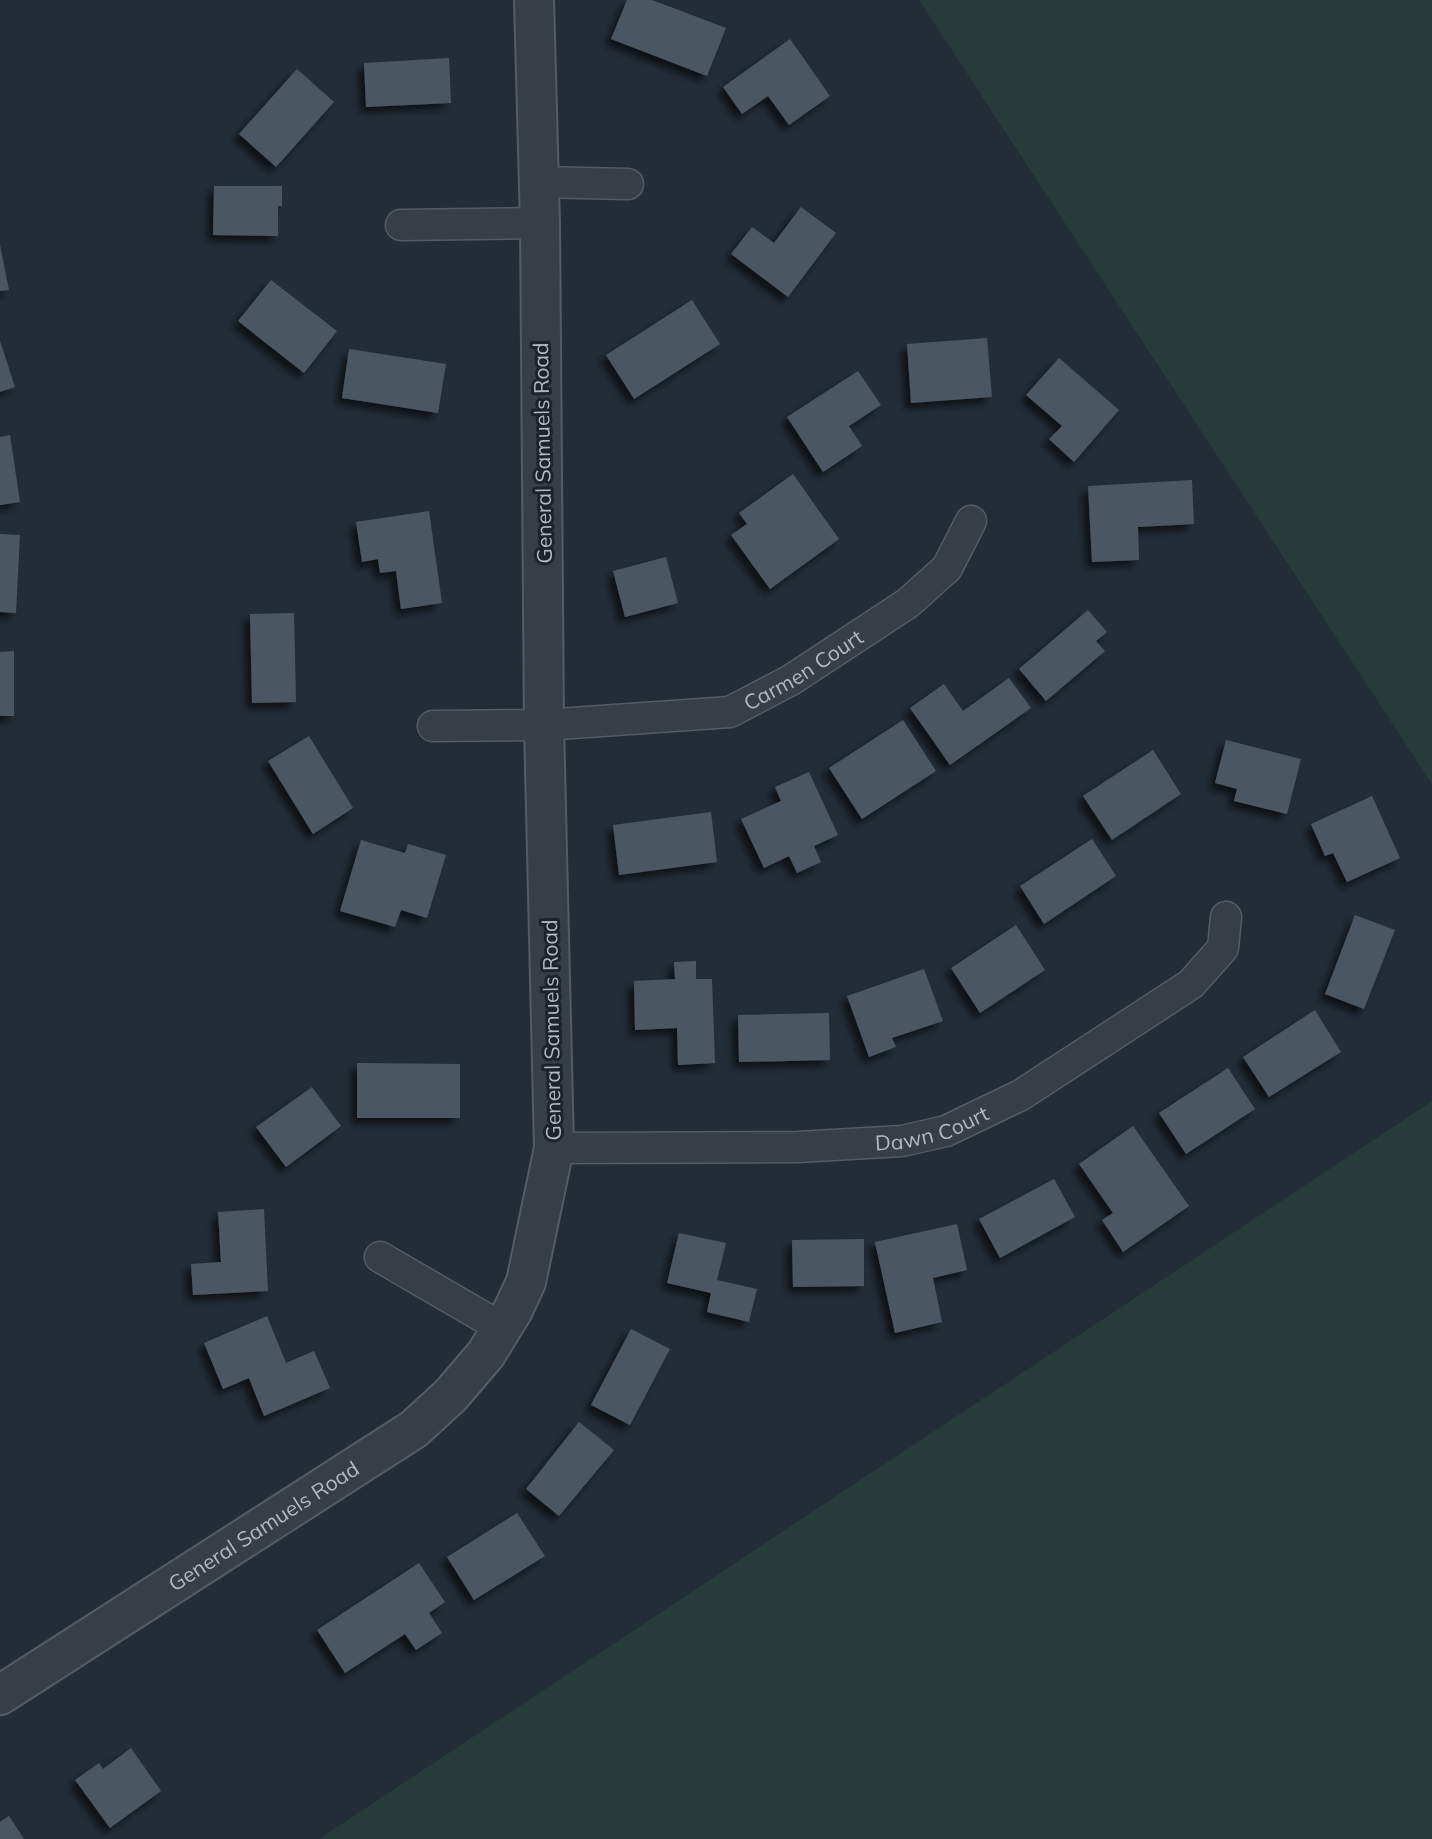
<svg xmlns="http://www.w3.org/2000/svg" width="1432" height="1839" font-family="Mulish,sans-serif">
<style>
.green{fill:#273b3b}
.building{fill:#4b5763;filter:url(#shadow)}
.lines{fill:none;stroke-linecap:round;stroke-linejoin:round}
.minor-casing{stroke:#545c66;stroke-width:33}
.tertiary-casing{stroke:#545c66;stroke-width:42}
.minor{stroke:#363e48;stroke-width:30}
.tertiary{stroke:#363e48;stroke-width:38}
.labels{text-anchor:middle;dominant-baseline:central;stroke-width:6;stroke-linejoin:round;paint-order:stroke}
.street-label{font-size:21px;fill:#b1b9c4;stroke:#1b232d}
</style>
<defs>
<filter id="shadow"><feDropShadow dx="-6" dy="6" stdDeviation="3.5" flood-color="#0009"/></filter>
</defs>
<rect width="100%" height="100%" fill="#222d38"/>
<path class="green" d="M919,0H1432V784Z
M1432,1101V1839H319Z"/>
<path class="building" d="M627,0H652L726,28L707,76L611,39Z
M790,39L830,96L789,125L768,96L742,114L723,87Z
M449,58L451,103L366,107L364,63Z
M297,69L334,102L276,167L239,134Z
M214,186H282V206H278V236L213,235Z
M801,207L836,233L788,297L731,254L752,227L774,243Z
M0,245L9,290L0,291Z
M271,280L337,331L304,373L238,321Z
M692,300L720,344L634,399L606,355Z
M987,338L992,397L911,403L907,344Z
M0,341L15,387L0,392Z
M349,349L446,364L438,413L342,398Z
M1059,358L1119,410L1074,462L1049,439L1062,426L1026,395Z
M858,371L881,405L849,426L862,446L823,472L787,417Z
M10,435L20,502L0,505V437Z
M793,474L839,539L770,589L731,535L747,524L739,513Z
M1192,480L1194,524L1138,527L1139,560L1092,562L1088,486Z
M429,511L442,603L401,609L396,571L380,573L378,559L362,562L356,522Z
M0,534L20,535L16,613L0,612Z
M666,557L678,603L625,617L613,571Z
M1088,610L1107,632L1096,641L1105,651L1046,701L1019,669Z
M294,613L296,702L252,703L250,614Z
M14,651V716H0V652Z
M1009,678L1031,708L950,765L910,708L944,684L963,711Z
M903,720L936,771L862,819L829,768Z
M309,736L353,808L313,834L268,761Z
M1226,740L1301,759L1287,814L1234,801L1237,789L1215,783Z
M1153,750L1181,794L1112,840L1083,796Z
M809,772L838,835L814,846L821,862L797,873L789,856L764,868L741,819L781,801L775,787Z
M1372,796L1400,858L1347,882L1333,853L1325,856L1311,824Z
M711,812L717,862L619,875L613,825Z
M1092,839L1116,876L1044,924L1020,886Z
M361,840L405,853L408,844L446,855L427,918L401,910L395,927L340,911Z
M1355,915L1395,930L1364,1009L1325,994Z
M1016,925L1045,970L980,1013L951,968Z
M696,961V979H712L715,1063L678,1065L677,1028L635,1030L634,981L675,979L674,962Z
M924,969L943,1021L892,1038L896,1047L869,1057L847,996Z
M1315,1010L1341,1052L1269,1097L1243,1057Z
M829,1013L830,1060L739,1062L738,1015Z
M357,1063L460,1064V1118H357Z
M1228,1068L1255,1109L1186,1154L1159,1113Z
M312,1087L341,1126L286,1167L256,1127Z
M1133,1126L1189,1206L1123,1252L1102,1220L1113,1213L1079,1164Z
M1054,1179L1075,1217L1000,1258L979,1219Z
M264,1209L268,1291L193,1295L191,1264L221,1262L218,1212Z
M957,1224L967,1270L933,1278L942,1322L895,1333L875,1242Z
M679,1233L726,1243L717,1280L757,1289L749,1322L707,1312L711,1293L667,1283Z
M864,1239V1286L793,1287L792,1240Z
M267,1316L286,1363L314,1351L330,1388L264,1416L249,1378L223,1389L204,1343Z
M631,1329L670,1349L630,1425L591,1405Z
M579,1422L614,1450L559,1516L526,1489Z
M517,1513L545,1556L474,1600L447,1557Z
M419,1563L445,1602L429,1613L442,1633L416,1650L405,1634L345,1673L317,1630Z
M131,1748L161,1791L110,1828L75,1780L99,1763L103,1769Z
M9,1816L24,1839H0V1822Z"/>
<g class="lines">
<defs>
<g id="minor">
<path d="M539,182L628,184"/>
<path d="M401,225L540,223"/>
<path id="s1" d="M433,726L544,725L730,712L791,680L908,603L947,568L971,521"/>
<path id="s2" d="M554,1148L798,1147L902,1141L946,1131L1021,1095L1191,984L1223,948L1226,917"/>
<path d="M380,1257L502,1328"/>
</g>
<g id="tertiary">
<path id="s3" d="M0,1695L414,1429L451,1395L486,1354L513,1310L526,1282L554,1148L544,725L540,223L534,0"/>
</g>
</defs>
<use href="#minor" class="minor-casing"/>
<use href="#tertiary" class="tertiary-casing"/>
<use href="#minor" class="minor"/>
<use href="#tertiary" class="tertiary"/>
</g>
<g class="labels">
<g class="street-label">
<text transform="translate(542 453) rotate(-91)">General Samuels Road</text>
<text stroke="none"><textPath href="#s1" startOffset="382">Carmen Court</textPath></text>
<text transform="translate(551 1030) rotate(-91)">General Samuels Road</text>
<text stroke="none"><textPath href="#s2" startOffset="380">Dawn Court</textPath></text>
<text stroke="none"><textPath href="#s3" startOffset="313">General Samuels Road</textPath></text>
</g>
</g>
</svg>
